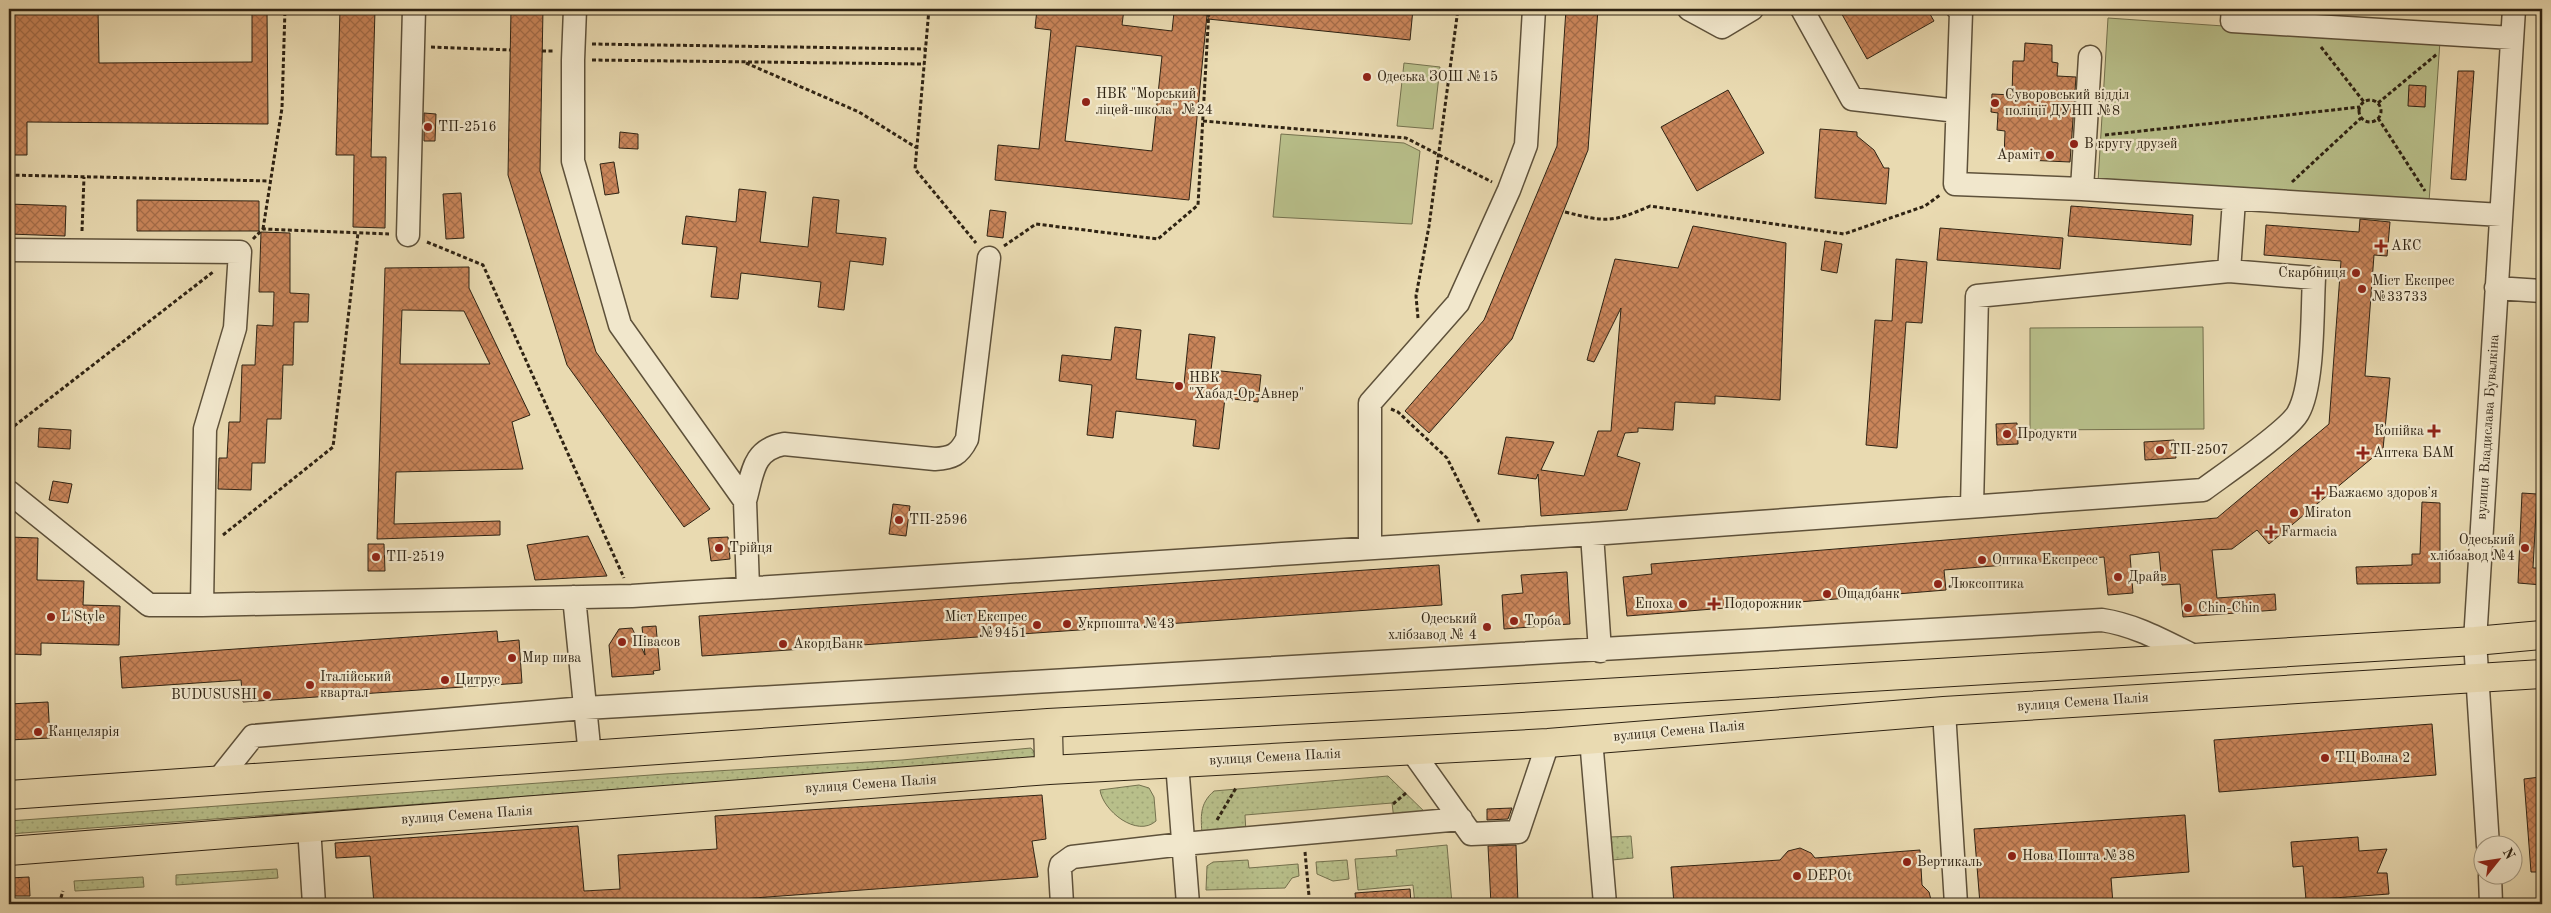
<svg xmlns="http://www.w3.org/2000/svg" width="2551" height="913" font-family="'Old Standard TT',serif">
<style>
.grass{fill:url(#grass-dots);stroke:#74714e}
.park{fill:#b8bf8a;stroke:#74714e}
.building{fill:url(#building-cross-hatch);stroke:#2f2313;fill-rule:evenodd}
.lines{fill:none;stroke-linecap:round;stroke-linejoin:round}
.minor-casing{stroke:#5e513a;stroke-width:25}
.major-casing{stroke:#2f2313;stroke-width:30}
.path{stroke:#2f2313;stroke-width:3;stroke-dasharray:4 2.5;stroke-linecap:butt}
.minor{stroke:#f1e7cc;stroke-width:22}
.major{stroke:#e9dab1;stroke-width:28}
.poi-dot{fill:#8f2418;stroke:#f1e7cc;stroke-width:2}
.labels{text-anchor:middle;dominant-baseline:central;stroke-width:4.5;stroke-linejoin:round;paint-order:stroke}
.poi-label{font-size:14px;fill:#2f2313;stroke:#f1e7cc;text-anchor:start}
.street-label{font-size:14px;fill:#2f2313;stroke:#f1e7cc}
</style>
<defs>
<pattern id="grass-dots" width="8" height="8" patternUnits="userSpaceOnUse" patternTransform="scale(1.25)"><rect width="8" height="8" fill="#b8bf8a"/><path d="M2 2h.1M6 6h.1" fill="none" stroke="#9ea476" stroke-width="1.8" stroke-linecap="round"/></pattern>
<pattern id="building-cross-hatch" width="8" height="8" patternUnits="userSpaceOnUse" patternTransform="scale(1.25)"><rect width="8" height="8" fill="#c9855a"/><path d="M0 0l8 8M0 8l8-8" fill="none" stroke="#a46c49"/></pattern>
</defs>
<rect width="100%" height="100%" fill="#e9dab1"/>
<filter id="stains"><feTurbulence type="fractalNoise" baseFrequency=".004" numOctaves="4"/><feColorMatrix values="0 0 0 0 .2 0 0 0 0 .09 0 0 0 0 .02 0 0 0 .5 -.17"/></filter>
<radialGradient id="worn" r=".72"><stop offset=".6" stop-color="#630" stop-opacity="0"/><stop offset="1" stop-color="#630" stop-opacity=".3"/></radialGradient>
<path class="grass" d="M1031,748L1035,753V757L904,771L666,786L9,834V821L665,774L902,760Z
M1388,776L1433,820L1395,828L1392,803L1245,815L1246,833L1202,835C1201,817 1199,804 1214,791Z
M1139,785L1149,788L1154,797L1156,821C1137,838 1103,811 1100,790Z
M1631,836L1633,858L1612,860L1610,837Z
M1447,845L1452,904H1415L1413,885L1358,890L1355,859L1397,856L1396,850Z
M1248,860L1249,868L1298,864L1299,876L1292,878L1285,888L1206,890L1207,866L1213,862Z
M1347,860L1349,879L1333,881L1317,874L1316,862Z
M277,869L278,878L176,885V875Z
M143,877L144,887L75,891L74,881Z"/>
<path class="park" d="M2108,18L2440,41L2429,202L2098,182Z
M1404,63L1440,67L1433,129L1397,126Z
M1281,134L1404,143L1420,151L1412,224L1273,217Z
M2203,327L2204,429L2030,430V328Z"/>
<path class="building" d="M9,9H98L99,63L252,62V9H267L268,124L27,122V155H9Z
M340,9H375L371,157H386L385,228L353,227L354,155H336Z
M511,9H543L540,171L596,352L710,509L684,527L567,365L508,175Z
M1037,9H1124L1122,25L1172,31L1174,12L1207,15L1189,200L995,180L998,145L1039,149L1051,30L1035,28ZM1076,46L1162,56L1152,151L1065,141Z
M1208,9H1413L1410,40L1208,19Z
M1566,9H1598L1588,150L1512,339L1429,433L1405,411L1484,320L1557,146Z
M1839,9H1927L1934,21L1867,59Z
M2025,43L2052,45V62L2058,63L2057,76L2076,77L2070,162L2004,159L2005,131L1997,130L1998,113L1991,112L1992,94L2012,95L2013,61H2024Z
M2458,71H2474L2466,180L2451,179Z
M2409,85L2426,86L2425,107L2408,106Z
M1728,90L1764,153L1697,191L1661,127Z
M424,113L436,114L435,141H424Z
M1820,129L1857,132V136L1874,150L1884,168H1889L1886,204L1815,198Z
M620,132L638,134V149L619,148Z
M614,162L619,193L605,195L600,164Z
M739,189L766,192L760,242L808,247L813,197L839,200L836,233L886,238L883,265L850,261L844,310L818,307L821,282L741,273L738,299L711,297L717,247L682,244L686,216L736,222Z
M461,193L464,238L446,239L443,194Z
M137,200L259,201V231H137Z
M9,204L66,206L65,236L9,234Z
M2071,206L2193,215L2191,245L2068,236Z
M990,210L1006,212L1003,238L987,236Z
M2360,219L2390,222L2387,256L2374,255L2365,376L2390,378L2383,449L2269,544L2257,530L2232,549L2212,550L2217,598L2275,594L2276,610L2183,617L2180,584L2162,585L2159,552L2130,555L2133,593L2108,595L2104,557L1944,570L1946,590L1627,616L1623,577L1652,574L1651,564L2217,518L2329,424L2341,261L2264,255L2266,225L2359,232Z
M1693,226L1786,243L1780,400L1715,396V404L1675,402L1673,430L1638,428V432L1625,433L1617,456L1640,463L1627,510L1541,516L1538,474L1536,479L1498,474L1506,437L1554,442L1541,470L1584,476L1598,431H1611L1621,308L1594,362L1587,360L1615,259L1678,268Z
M1940,228L2063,238L2060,269L1937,260Z
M261,232L290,233V293L309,294L308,322H294L293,365H283L281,419H267L265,463H252L251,490L218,489L219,458H227L229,422H240L242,365H255L257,325L273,326L274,292H259Z
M1825,241L1842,244L1837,273L1821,270Z
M1896,259L1927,262L1922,323L1906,322L1897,448L1866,445L1875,320L1892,321Z
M469,267V288L530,415L512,422L523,469L396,472L394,524L500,521V535L377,539L385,268ZM402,310L464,311L490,364H400Z
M1115,327L1141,330L1136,379L1184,384L1189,334L1215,337L1211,370L1261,375L1258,402L1225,398L1219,449L1193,446L1196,420L1116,411L1113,438L1087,435L1092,385L1059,381L1062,355L1111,360Z
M2017,423L2018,444L1997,445L1996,424Z
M39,428L71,430L70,449L38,447Z
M2174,440L2176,458L2145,460L2144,442Z
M53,481L72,484L68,503L49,500Z
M2522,493L2537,494L2533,568H2542V585L2518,583Z
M2422,502L2440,503V583L2357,584L2356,567L2412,565V554H2420Z
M893,504L910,506L906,536L889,534Z
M588,536L607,576L535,580L527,545Z
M9,537L38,538L37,580L84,581L83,605L120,606L119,645L41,643V655L9,654Z
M728,537L730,559L711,561L708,538Z
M368,544H384L385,571H368Z
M1439,565L1442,605L702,656L699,616Z
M1567,572L1570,624L1504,629L1502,595L1523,593L1521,575Z
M656,626L660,670L653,671L654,674L612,677L609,645L619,629L632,628L645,655L642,627Z
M497,631L498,642L519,640L522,683L243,702L241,680L122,688L120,657Z
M48,702L50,738L9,740V704Z
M2432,724L2436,775L2219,792L2214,740Z
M2540,777L2542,872H2531L2524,779Z
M1042,795L1046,839L1032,841L1038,877L673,904H374L370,856L336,858L335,843L578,826L584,891L620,889L618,855L717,849L715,816Z
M1512,808L1508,819L1487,820V809Z
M2185,815L2189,872L2111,878L2113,904H1980L1974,829Z
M2358,837L2359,851L2387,849L2377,873H2387L2389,894L2306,900L2303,866L2293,867L2291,842Z
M1516,845L1518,904H1491L1488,846Z
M1800,848L1811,853L1815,858L1920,850L1922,885L1929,892L1932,904H1674L1671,867L1780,860L1788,851Z
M29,877L30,896H9V878Z
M1410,889L1411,904H1356L1355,893Z"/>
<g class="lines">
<defs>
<path id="minor" d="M575,9L573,60V161L620,325L745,501L748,588
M1689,9L1722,27L1752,9
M1802,9L1852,99L1957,111
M1958,9L1961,12L1955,184L2082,189L2501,215
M2233,9L2232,21L2512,38
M2082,189L2090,57
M408,235L414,9
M9,250L240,252L235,328L205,429L202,605
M2496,288L2542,291
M9,492L149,605H202L632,596L1592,534L2203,490C2223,475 2288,431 2298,413C2314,385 2312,312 2314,278L2229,271L2234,200
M745,501C753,473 752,450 784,444L935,459C952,458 959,455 967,439L989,258
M1972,506L1977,296L2229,271
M1592,534L1600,651
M1370,548V403L1458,303L1509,190L1526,145L1534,9
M574,597L590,756
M1944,711L1956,904
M1591,739L1605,904
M1412,751L1471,834L1518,832L1548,743
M1177,763L1188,904
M218,780L253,736L585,708L2102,620C2136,625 2165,642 2196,657
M309,827L314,904
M2488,846L2475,641L2514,9
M2490,876L2491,904
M1062,904L1060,870L1061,865L1072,857L1183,844L1461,819"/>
<path id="major" d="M1048,723L1049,770
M9,795L1048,723L1503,699L2475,641L2542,635
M9,851L1049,770L1548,743L1944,711L2542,674"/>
</defs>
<use href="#minor" class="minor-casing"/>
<use href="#major" class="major-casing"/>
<path class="path" d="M929,9L915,169L976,243
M592,44L926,49
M431,47L510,50
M2321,47L2364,102
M542,51H555
M592,60L924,64
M746,63L859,112L917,148
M2359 111a11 11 0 1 1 22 0a11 11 0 1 1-22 0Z
M2378,103L2437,54
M2378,118L2425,191
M1203,121L1406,138L1492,182
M2105,135L2360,107
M9,175L270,181
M2292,182L2361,118
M1565,212C1605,222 1612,223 1650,206L1844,234L1925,206L1940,195
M263,229L282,108L285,9
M82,231L84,177
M253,239L263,229L389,234
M427,242L483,265L624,578
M1004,246L1036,224L1158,239L1198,205L1209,9
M1418,318L1416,296L1429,226L1458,9
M1391,409L1398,412L1447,458L1479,522
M9,430L213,272
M223,535L333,447L358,233
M1393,804L1406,793
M1217,820L1236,788
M1305,852L1309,896
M59,904L63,891"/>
<use href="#minor" class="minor"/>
<use href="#major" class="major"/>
</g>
<g class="poi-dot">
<circle cx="1367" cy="77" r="5"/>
<circle cx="1086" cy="102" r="5"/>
<circle cx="1995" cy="103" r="5"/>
<circle cx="428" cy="127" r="5"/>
<circle cx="2074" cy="144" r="5"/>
<circle cx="2050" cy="155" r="5"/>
<path d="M2378.5 238.5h5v5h5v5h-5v5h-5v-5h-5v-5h5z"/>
<circle cx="2356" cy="273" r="5"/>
<circle cx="2362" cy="289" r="5"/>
<circle cx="1179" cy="386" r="5"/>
<path d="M2431.5 423.5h5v5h5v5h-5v5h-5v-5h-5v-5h5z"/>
<circle cx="2007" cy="434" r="5"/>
<circle cx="2160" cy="450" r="5"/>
<path d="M2360.5 445.5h5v5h5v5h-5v5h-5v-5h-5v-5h5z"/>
<path d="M2315.5 485.5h5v5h5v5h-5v5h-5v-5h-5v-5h5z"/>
<circle cx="2294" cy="513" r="5"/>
<circle cx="899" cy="520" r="5"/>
<path d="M2268.5 524.5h5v5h5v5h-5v5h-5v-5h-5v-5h5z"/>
<circle cx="719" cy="548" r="5"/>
<circle cx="2525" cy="548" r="5"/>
<circle cx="376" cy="557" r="5"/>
<circle cx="1982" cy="560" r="5"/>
<circle cx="2118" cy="577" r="5"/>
<circle cx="1938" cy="584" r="5"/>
<circle cx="1827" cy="594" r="5"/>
<circle cx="1683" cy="604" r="5"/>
<path d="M1711.5 596.5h5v5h5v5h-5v5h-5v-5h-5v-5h5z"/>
<circle cx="2188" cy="608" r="5"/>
<circle cx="51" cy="617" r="5"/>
<circle cx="1514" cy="621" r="5"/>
<circle cx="1067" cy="624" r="5"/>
<circle cx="1037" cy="625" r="5"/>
<circle cx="1487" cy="627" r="5"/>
<circle cx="622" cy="642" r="5"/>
<circle cx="783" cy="644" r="5"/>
<circle cx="512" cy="658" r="5"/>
<circle cx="445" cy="680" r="5"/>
<circle cx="310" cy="685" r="5"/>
<circle cx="267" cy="695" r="5"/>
<circle cx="38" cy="732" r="5"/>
<circle cx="2325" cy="758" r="5"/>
<circle cx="2012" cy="856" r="5"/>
<circle cx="1907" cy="862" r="5"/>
<circle cx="1797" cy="876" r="5"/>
</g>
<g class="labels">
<g class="poi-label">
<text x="1377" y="77">Одеська ЗОШ №15</text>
<text x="1096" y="94">НВК "Морський<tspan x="1096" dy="16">ліцей-школа" №24</tspan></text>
<text x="2005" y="95">Суворовський відділ<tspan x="2005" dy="16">поліції ДУНП №8</tspan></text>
<text x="438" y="127">ТП-2516</text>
<text x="2084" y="144">В кругу друзей</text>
<text x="2040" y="155" text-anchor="end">Араміт</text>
<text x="2391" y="246">АКС</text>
<text x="2346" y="273" text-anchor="end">Скарбниця</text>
<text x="2372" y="281">Міст Експрес<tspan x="2372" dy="16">№33733</tspan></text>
<text x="1189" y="378">НВК<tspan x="1189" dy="16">"Хабад-Ор-Авнер"</tspan></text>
<text x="2424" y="431" text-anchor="end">Копійка</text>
<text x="2017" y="434">Продукти</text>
<text x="2170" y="450">ТП-2507</text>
<text x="2373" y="453">Аптека БАМ</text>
<text x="2328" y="493">Бажаємо здоровʼя</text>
<text x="2304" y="513">Miraton</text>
<text x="909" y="520">ТП-2596</text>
<text x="2281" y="532">Farmacia</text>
<text x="2515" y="540" text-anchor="end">Одеський<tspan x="2515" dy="16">хлібзавод №4</tspan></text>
<text x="729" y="548">Трійця</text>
<text x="386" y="557">ТП-2519</text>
<text x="1992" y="560">Оптика Експресс</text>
<text x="2128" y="577">Драйв</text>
<text x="1948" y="584">Люксоптика</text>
<text x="1837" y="594">Ощадбанк</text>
<text x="1673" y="604" text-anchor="end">Епоха</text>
<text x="1724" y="604">Подорожник</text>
<text x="2198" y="608">Chin-Chin</text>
<text x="61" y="617">L'Style</text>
<text x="1027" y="617" text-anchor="end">Міст Експрес<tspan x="1027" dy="16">№9451</tspan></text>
<text x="1477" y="619" text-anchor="end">Одеський<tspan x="1477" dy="16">хлібзавод № 4</tspan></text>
<text x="1524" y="621">Торба</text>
<text x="1077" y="624">Укрпошта №43</text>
<text x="632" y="642">Півасов</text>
<text x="793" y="644">АкордБанк</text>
<text x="522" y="658">Мир пива</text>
<text x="320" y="677">Італійський<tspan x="320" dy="16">квартал</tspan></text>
<text x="455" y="680">Цитрус</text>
<text x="257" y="695" text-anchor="end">BUDUSUSHI</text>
<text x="48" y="732">Канцелярія</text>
<text x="2335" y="758">ТЦ Волна 2</text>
<text x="2022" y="856">Нова Пошта №38</text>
<text x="1917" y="862">Вертикаль</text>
<text x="1807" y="876">DEPOt</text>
</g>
<g class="street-label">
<text transform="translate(2488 427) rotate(-86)">вулиця Владислава Бувалкіна</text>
<text transform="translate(2083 702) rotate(-4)">вулиця Семена Палія</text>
<text transform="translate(1679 731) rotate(-5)">вулиця Семена Палія</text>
<text transform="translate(1275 757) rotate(-3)">вулиця Семена Палія</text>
<text transform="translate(871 784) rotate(-4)">вулиця Семена Палія</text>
<text transform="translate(467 815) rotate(-4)">вулиця Семена Палія</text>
</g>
</g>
<rect width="2551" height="913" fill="none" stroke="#e9dab1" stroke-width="30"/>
<rect x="10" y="10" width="2531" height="893" fill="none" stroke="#2f2313" stroke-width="2.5"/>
<rect x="15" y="15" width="2521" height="883" fill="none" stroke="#2f2313"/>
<g transform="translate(2498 860) rotate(60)"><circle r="24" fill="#f1e7cc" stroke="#a39982"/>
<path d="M0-4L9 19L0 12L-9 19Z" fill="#8f2418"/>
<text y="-8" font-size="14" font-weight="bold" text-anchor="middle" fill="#2f2313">N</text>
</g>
<rect width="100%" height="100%" filter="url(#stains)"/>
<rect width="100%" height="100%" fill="url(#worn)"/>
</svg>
